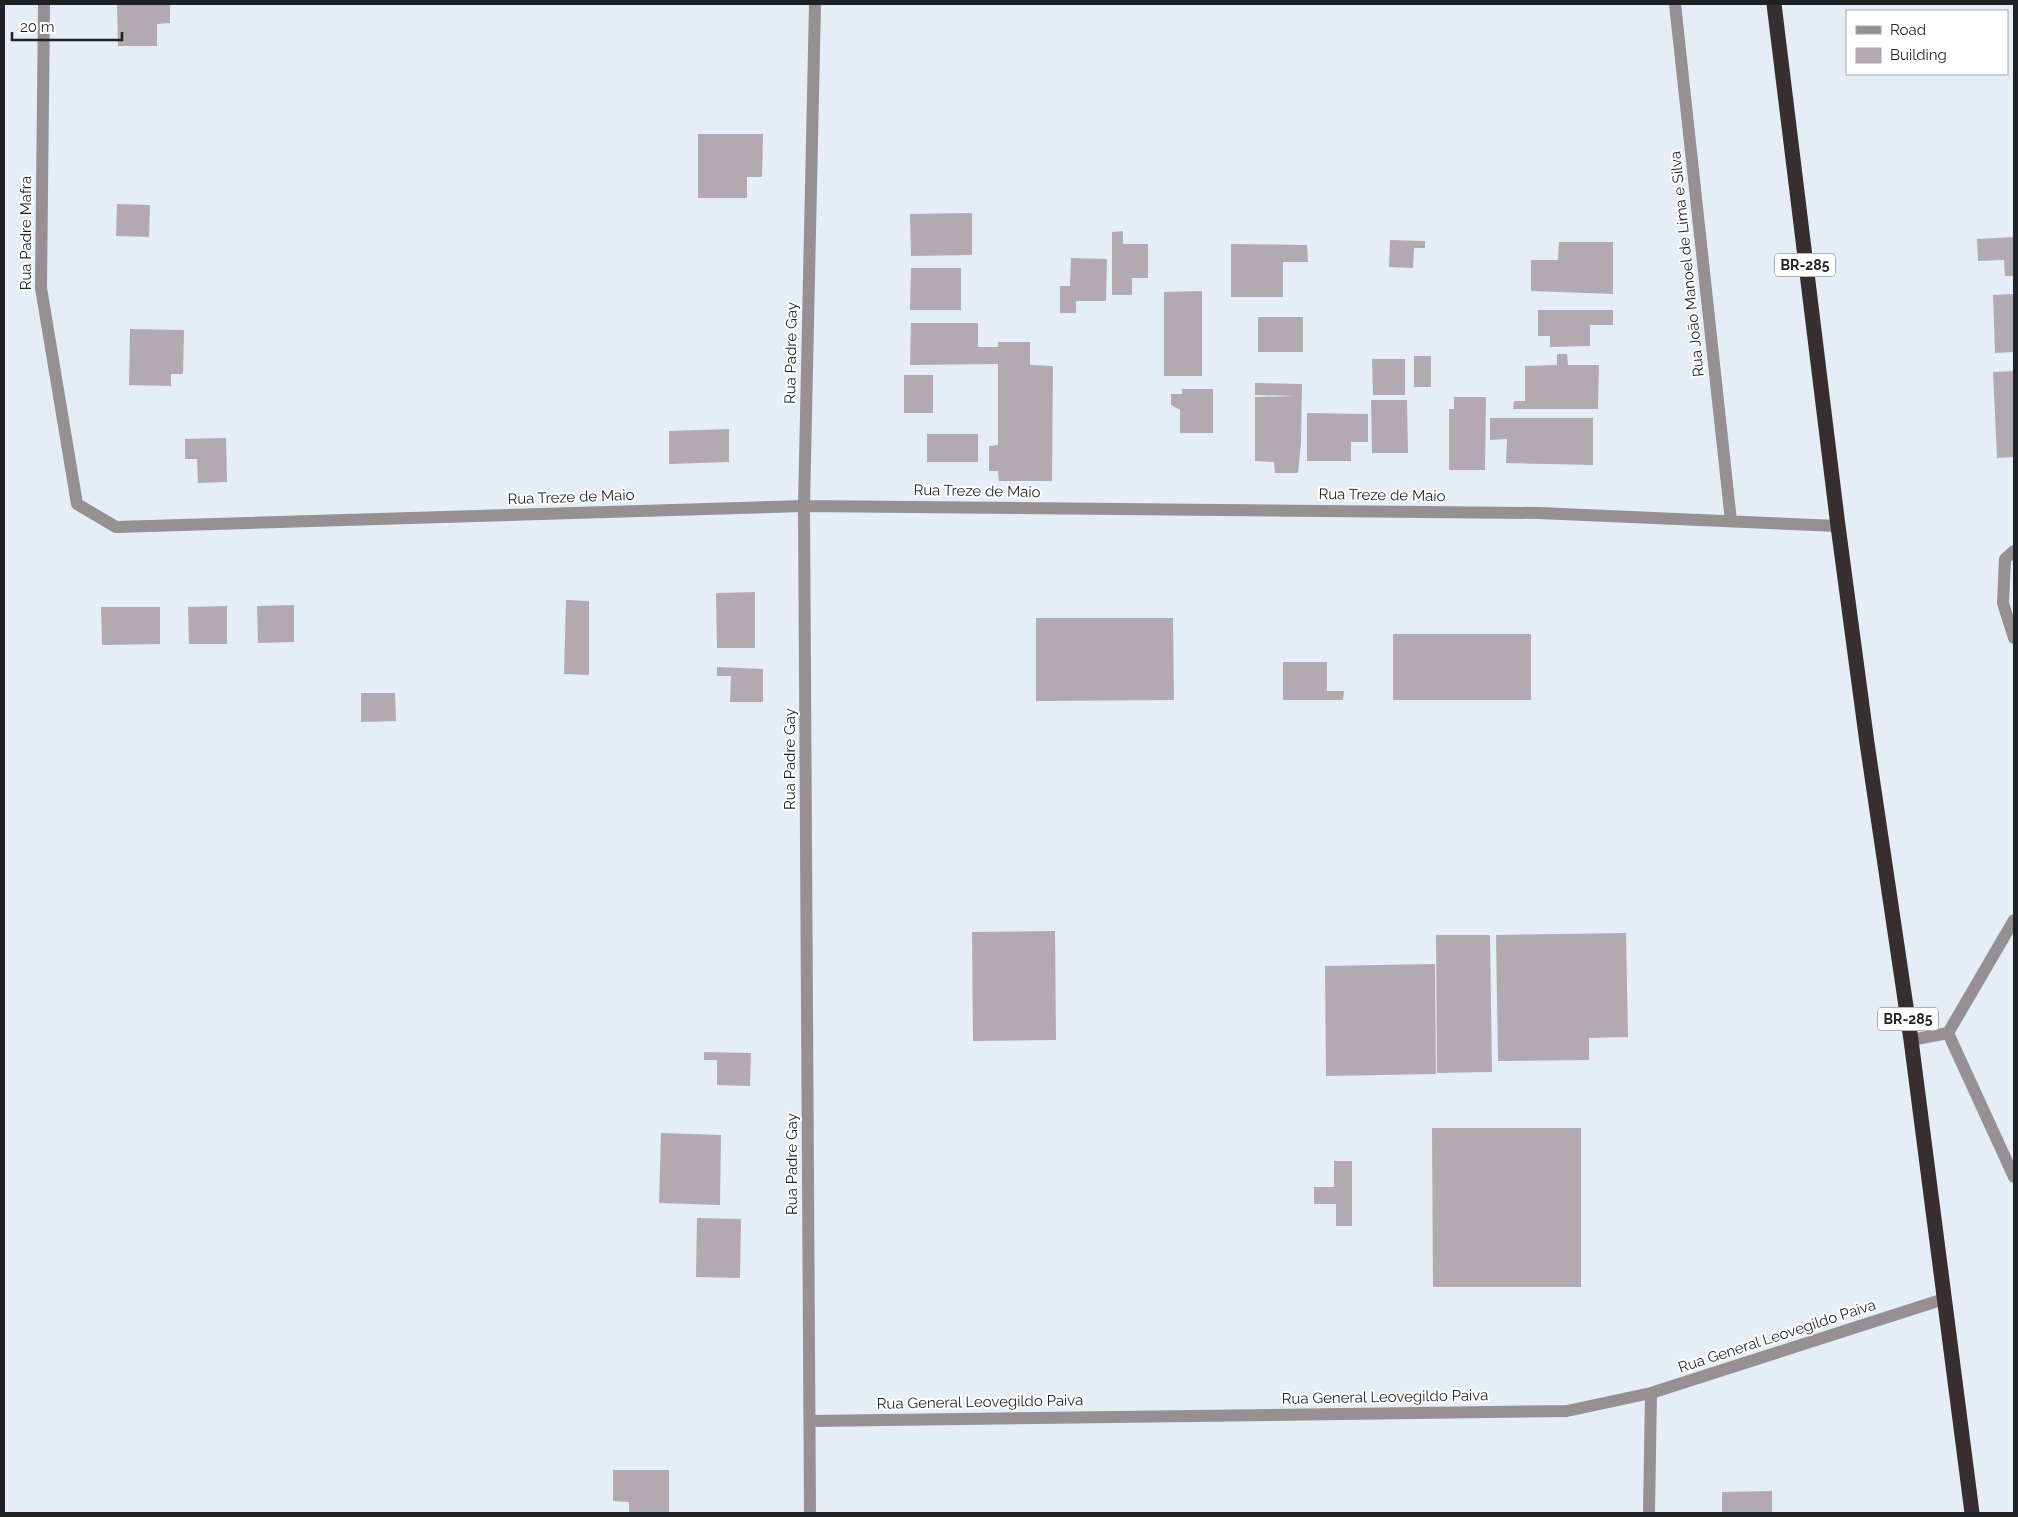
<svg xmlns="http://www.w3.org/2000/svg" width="2018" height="1517" font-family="Raleway,sans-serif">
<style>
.building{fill:#b3aab1}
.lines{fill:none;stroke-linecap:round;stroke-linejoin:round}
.minor{stroke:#969092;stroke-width:12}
.highway{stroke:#382e30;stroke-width:15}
.labels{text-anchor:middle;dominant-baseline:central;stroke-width:4;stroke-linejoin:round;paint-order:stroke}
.shield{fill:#fff;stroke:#626466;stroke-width:1}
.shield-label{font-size:14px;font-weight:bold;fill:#1f2225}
.street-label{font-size:15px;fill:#1f2225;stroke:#fff}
</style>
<rect width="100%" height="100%" fill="#e5eef6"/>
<path class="building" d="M117,4H170V23L157,24V46H118Z
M698,134H763L762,177H747V198H698Z
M117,204L150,205L149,237L116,236Z
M972,213V255L911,256L910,214Z
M1123,231V244H1148V278H1132V295H1112V232Z
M2014,237V276H2005L2004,260L1978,261L1977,239Z
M1390,240L1425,241V248H1414L1413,268L1389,267Z
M1559,242H1613V294L1531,291V260H1558Z
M1231,244L1307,245L1308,262H1283V297H1231Z
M1071,258L1107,259L1106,301H1076V313H1060V286H1070Z
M911,268H961V310H910Z
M1202,291V376H1164V292Z
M2014,294V352L1995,353L1993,295Z
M1538,310H1613V325H1590V346L1550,347V336H1538Z
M1258,317H1303V352H1258Z
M911,323H978V347H998V342H1030V365L1053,366L1052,481H999L998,471H989V446L998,445V364L910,365Z
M130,329L184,330L183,374H171V386L129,385Z
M1557,354H1567L1568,365H1599L1598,409H1513L1514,401H1525V366L1557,365Z
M1414,356H1431V387H1414Z
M1372,359H1405V395H1373Z
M2014,371V457L1997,458L1993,372Z
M904,375H933V413H904Z
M1255,383L1302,384L1301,443L1298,473H1275L1274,462L1255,461V397L1298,396L1255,395Z
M1182,389H1213V433H1180V410L1171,405V394H1182Z
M1454,397H1486L1485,470H1449V409H1454Z
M1371,400H1407L1408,453H1372Z
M1307,413L1368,414V442H1351V461H1307Z
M1490,418H1593V465L1506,463L1507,439L1490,440Z
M729,429V462L669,464V431Z
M927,434H978V462H927Z
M226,438L227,482L198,483L197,459H185V439Z
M755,592V648H717L716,593Z
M566,600L589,601V675L564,674Z
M294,605V642L258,643L257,606Z
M227,606V644H189L188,607Z
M101,607H160V644L102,645Z
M1036,618H1173L1174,700L1036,701Z
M1393,634H1531V700H1393Z
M1283,662H1327V691H1344L1343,700H1283Z
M717,667L763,669V702H730L731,676H717Z
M361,693H395L396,721L361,722Z
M1055,931L1056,1040L973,1041L972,932Z
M1626,933L1628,1037L1589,1038V1060L1498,1061L1496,935Z
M1436,935H1490L1492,1072L1437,1073Z
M1435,964L1436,1074L1326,1076L1325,966Z
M704,1052L751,1053L750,1086L717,1085V1060H704Z
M1432,1128H1581V1287H1433Z
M661,1133L721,1135L720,1205L659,1203Z
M1334,1161H1352V1226H1336V1204H1314V1187H1334Z
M697,1218L741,1219L740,1278L696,1277Z
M613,1470H669V1513H629V1502L613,1501Z
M1772,1491V1513H1722V1492Z"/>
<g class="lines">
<path class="minor" d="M44,4L41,288L77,504L116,527L804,506L1539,513L1838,526
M1675,4L1731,521
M2014,551L2005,559L2003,603L2014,638
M1948,1033L2014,920
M1911,1040L1948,1033L2014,1177
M810,1421L1567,1411L1651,1393L1944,1299
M810,1513L804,506L815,4
M1649,1513L1651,1393"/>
<path class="highway" d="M1774,4L1838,526L1867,743L1911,1040L1972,1513"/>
</g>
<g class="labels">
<g class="shield">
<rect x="1775" y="253.5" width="60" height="23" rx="4"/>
<rect x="1878" y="1007.5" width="60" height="23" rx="4"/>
</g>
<g class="shield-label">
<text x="1805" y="265">BR-285</text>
<text x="1908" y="1019">BR-285</text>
</g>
<g class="street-label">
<text transform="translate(26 233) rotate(-90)">Rua Padre Mafra</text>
<text transform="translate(1687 264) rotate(-96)">Rua João Manoel de Lima e Silva</text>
<text transform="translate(791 353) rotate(-89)">Rua Padre Gay</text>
<text transform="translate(977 491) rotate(1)">Rua Treze de Maio</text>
<text transform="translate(1382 495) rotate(1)">Rua Treze de Maio</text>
<text transform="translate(571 497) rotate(-2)">Rua Treze de Maio</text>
<text transform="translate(790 759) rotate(-90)">Rua Padre Gay</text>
<text transform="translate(792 1164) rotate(-90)">Rua Padre Gay</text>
<text transform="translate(1777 1336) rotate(-18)">Rua General Leovegildo Paiva</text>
<text transform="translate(1385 1397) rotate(-1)">Rua General Leovegildo Paiva</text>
<text transform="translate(980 1402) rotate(-1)">Rua General Leovegildo Paiva</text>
</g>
</g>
<rect width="2018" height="1517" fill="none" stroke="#1f2225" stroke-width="10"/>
<rect x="1846" y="10" width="162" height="65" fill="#ffffff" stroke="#a5a7a8"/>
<rect x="1856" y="26" width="25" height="8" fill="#969092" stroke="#a5a7a8"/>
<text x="1890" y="35" font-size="15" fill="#1f2225">Road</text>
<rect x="1856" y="48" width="25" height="15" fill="#b3aab1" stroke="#a5a7a8"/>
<text x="1890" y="60" font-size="15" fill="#1f2225">Building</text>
<path d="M12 32v8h110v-8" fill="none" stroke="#1f2225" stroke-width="2.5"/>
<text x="20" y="32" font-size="15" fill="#1f2225" stroke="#ffffff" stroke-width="4" paint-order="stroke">20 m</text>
</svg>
